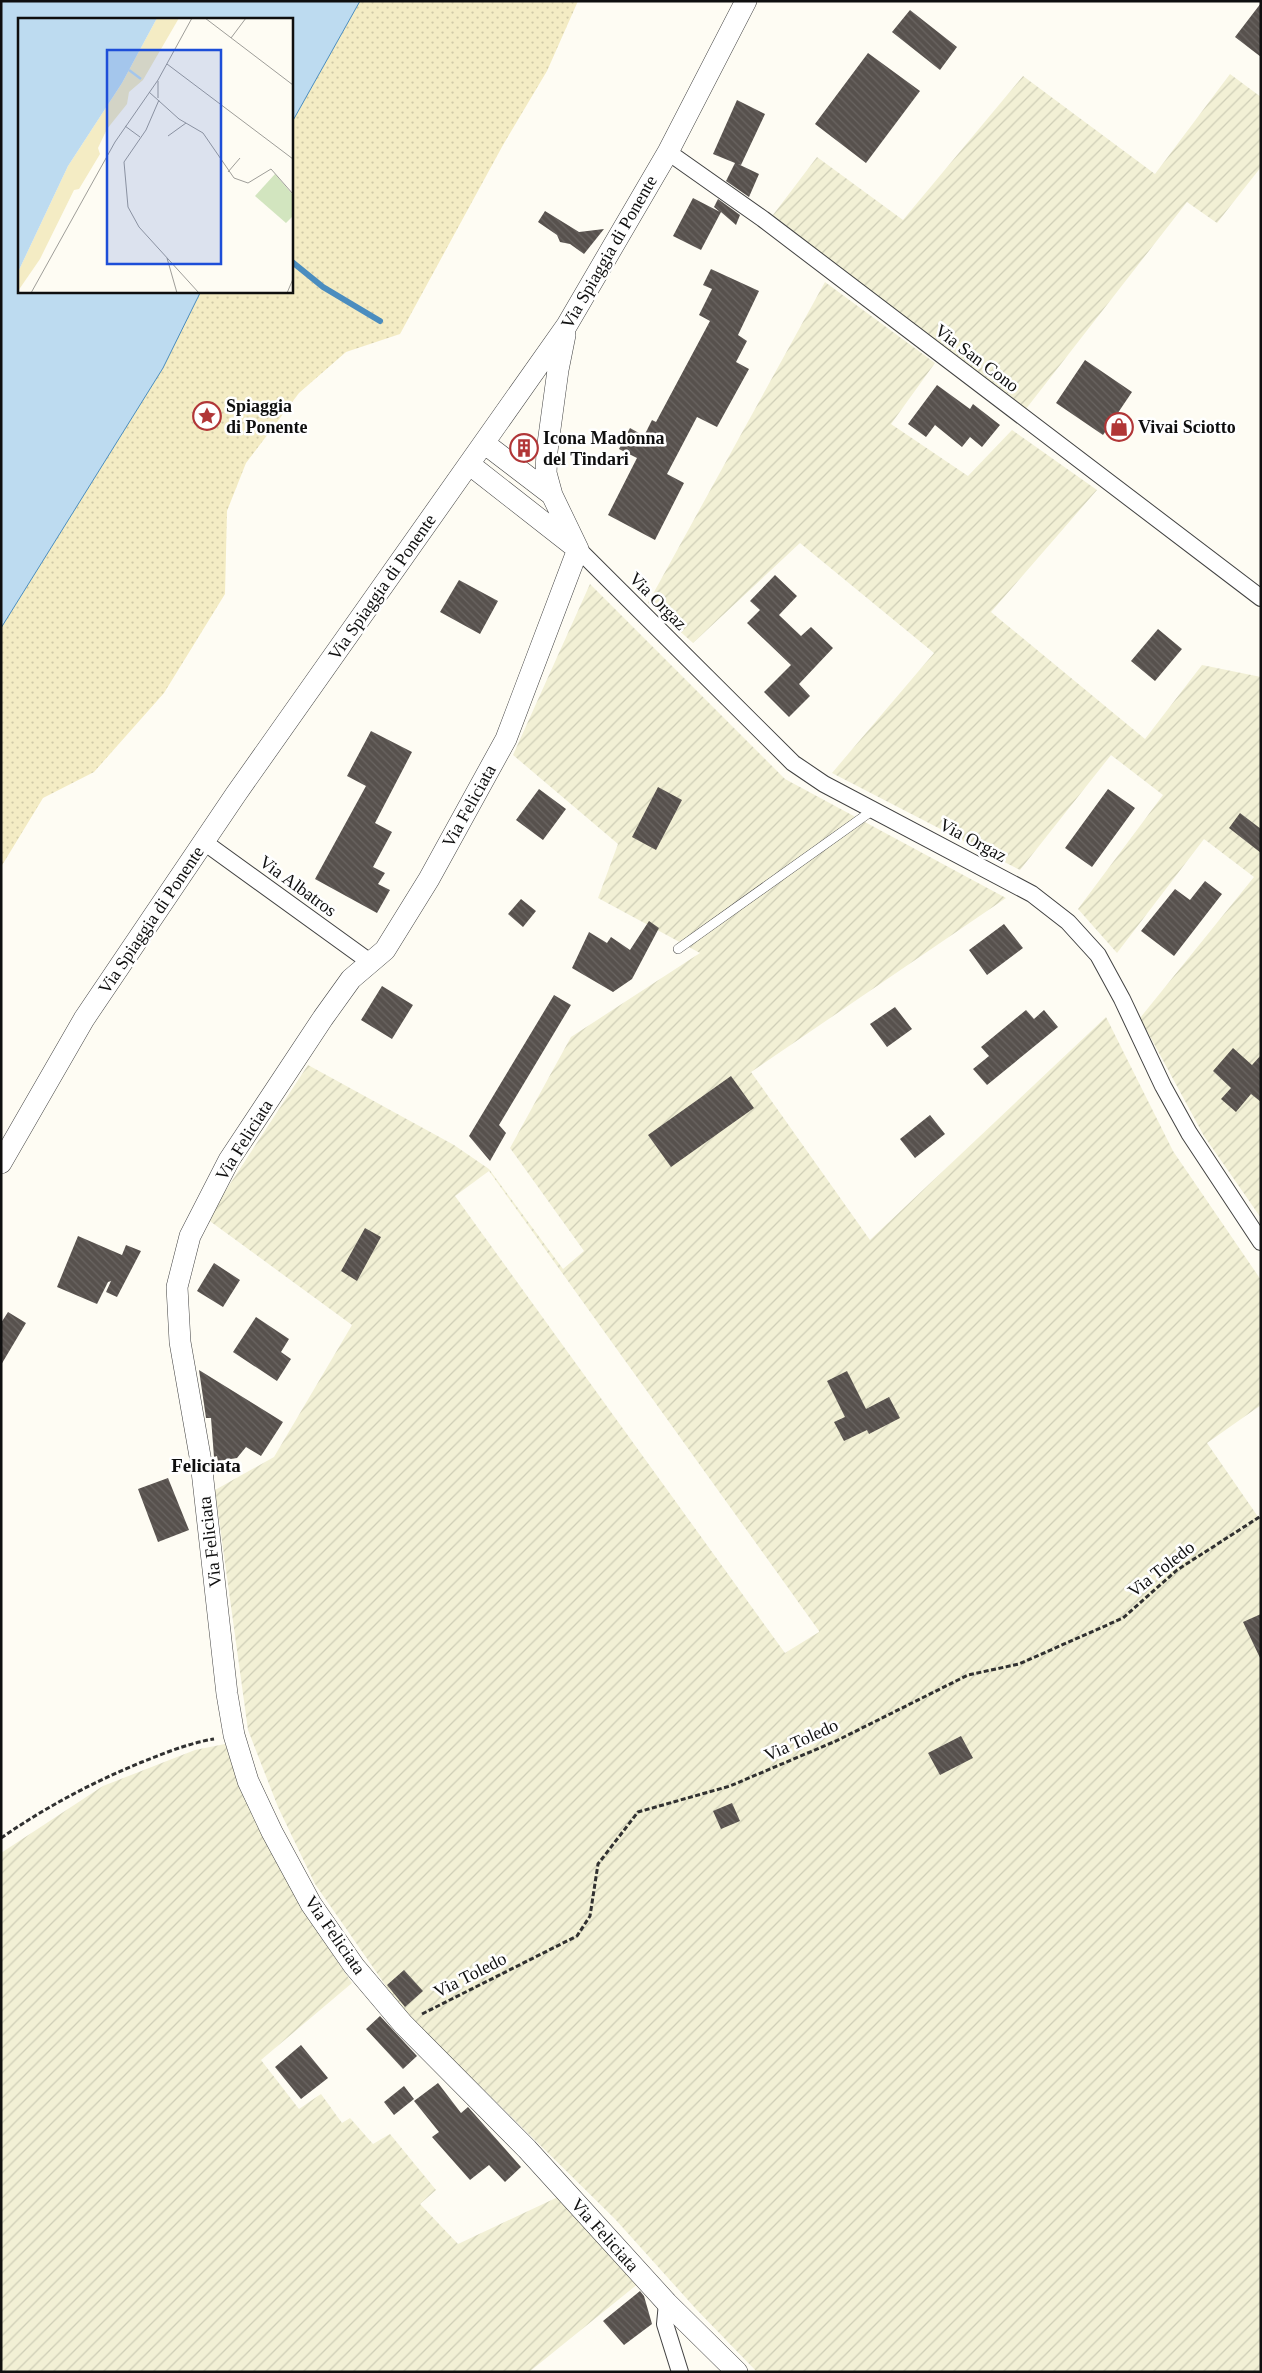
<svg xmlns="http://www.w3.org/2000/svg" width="1262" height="2373" font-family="'Times New Roman',serif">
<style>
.farmland{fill:url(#farmland-furrows);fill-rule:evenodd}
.sand{fill:url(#sand-dots)}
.water{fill:#bddbf0;stroke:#4b8dbf}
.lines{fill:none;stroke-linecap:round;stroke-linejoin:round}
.stream{stroke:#4b8dbf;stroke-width:6}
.building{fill:url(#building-back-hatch)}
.service-casing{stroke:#424242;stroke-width:10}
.minor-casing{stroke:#424242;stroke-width:18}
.tertiary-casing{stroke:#424242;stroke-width:22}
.path{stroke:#313131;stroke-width:3;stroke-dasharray:5 2.5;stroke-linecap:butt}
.service{stroke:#fff;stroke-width:9}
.minor{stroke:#fff;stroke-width:16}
.tertiary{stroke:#fff;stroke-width:21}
.labels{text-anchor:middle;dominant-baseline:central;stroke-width:5;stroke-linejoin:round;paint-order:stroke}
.street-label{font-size:18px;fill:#0f0f0f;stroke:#fff}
.poi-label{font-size:18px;font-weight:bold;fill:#0f0f0f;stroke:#fff;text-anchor:start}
.neighbourhood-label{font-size:19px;font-weight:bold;fill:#0f0f0f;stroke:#fff}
.inset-river{fill:none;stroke:#bddbf0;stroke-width:2.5}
.inset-road{fill:none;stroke:#9e9d98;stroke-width:1}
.view{fill:#1d4ed8;fill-opacity:0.15;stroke:#1d4ed8;stroke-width:2.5}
.inset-edge{fill:none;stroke:#0f0f0f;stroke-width:2.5}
</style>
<defs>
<pattern id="farmland-furrows" width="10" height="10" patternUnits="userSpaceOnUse" patternTransform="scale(1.25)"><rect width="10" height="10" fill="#f2f0d5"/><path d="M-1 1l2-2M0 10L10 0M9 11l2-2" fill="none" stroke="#cecdb6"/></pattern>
<pattern id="sand-dots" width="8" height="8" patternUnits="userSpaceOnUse" patternTransform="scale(1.25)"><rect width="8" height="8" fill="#f4ecc4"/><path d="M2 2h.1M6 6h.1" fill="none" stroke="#d0c9a7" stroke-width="1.8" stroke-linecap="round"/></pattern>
<pattern id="building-back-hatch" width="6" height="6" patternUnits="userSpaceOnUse" patternTransform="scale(1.25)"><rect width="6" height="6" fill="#57514d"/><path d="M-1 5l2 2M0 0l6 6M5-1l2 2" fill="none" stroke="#6a6562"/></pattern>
</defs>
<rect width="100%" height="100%" fill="#fefcf3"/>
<path class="farmland" d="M1230,74L1261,97V167L1217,223L1187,202L1022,414L773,215L817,157L903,220L1023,76L1155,174Z
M825,282L935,363L891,424L968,476L1012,430L1097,490L991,612L1145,739L1202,665L1261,677V1218L1204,1136L1140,1018L1254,877L1204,839L1117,953L1078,909L1163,795L1111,755L1020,870L832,773L934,653L800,543L693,643L648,603Z
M590,584L785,779L1006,898L751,1072L870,1240L1106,1017L1173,1151L1261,1280V1405L1207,1443L1261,1521V2372H757L696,2309L615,2219L402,2009L315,1884L278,1807L248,1730L215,1490L274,1457L352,1325L207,1219L308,1065L454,1145L489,1169L563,1269L584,1251L510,1148L571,1037L700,953L598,898L618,844L513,755ZM489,1171L819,1631V1632L785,1653L455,1196Z
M225,1744L239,1783L313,1925L352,1983L261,2060L299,2109L321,2094L342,2123L350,2118L373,2144L390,2134L436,2190L420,2204L458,2244L558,2197L639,2283L529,2372H1V1853L103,1786L195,1750Z"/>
<path class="sand" d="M360,1H578L547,71L503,145L400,334L346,352L299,393L246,463L227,511L225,594L164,693L94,772L43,798L1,867V628L162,368L201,291H291V124Z"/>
<path class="water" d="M1,1H360L291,124V19H19V291H201L163,368L1,628Z"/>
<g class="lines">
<path class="stream" d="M291,261L323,287L380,321"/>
</g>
<path class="building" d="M1261,3V57L1235,37Z
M910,10L957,47L940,70L892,32Z
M868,53L920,91L866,163L815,124Z
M737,100L765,114L741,165L738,164L759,174L749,197L726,181L735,163L713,154Z
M693,198L720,212L714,207L718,199L740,215L736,225L721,212L701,250L673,236Z
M545,211L579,232L604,229L584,254L570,244L560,242L557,235L538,222Z
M711,269L759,291L738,335L747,341L736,362L749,369L717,427L697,417L667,474L684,483L655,540L608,515L637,458L619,449L630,428L644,436L652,420L656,422L710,321L699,315L712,289L703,285Z
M1085,360L1132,392L1103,435L1056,403Z
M937,385L970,409L973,404L1000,425L982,447L970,437L962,447L935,425L926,437L908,424Z
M775,575L797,596L779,615L801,636L811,627L833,648L799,684L810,696L789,717L764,692L791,665L747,623L760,610L750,601Z
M459,580L498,601L480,634L440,612Z
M1158,629L1182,649L1155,681L1131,661Z
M371,731L412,752L375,823L392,832L373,867L385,873L378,884L390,890L377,913L315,879L366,786L347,776Z
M658,787L682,800L656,850L632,837Z
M539,789L566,809L543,840L516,820Z
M1108,789L1135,808L1092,867L1065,848Z
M1240,813L1261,829V853L1229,828Z
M1205,881L1222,894L1174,956L1141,931L1175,889L1190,900Z
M521,899L536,911L523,927L508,914Z
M649,921L659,928L632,979L613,992L572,968L589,932L607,943L611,937L630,950Z
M1004,924L1023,948L987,975L969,950Z
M382,986L413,1005L392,1039L361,1020Z
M554,995L571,1005L499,1125L506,1133L490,1161L469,1136Z
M895,1007L912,1029L887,1047L870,1024Z
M1026,1010L1034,1019L1044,1010L1058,1027L987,1085L973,1069L989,1056L981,1047Z
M1233,1048L1252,1065L1261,1055V1102L1251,1094L1236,1112L1221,1099L1231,1088L1213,1071Z
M731,1076L754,1108L671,1167L648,1135Z
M930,1115L945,1134L915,1158L900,1139Z
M365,1228L381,1237L357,1281L341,1271Z
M78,1236L122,1255L126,1245L141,1251L117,1297L106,1292L111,1281L108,1282L97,1304L57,1287Z
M214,1263L240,1280L223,1307L197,1291Z
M8,1312L26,1323L1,1365V1323Z
M256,1317L289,1339L281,1352L291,1359L277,1381L233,1352Z
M199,1370L283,1422L261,1456L246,1447L237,1458L218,1461L217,1456L214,1457L211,1418H206Z
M847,1371L866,1409L889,1397L900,1418L869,1434L867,1430L844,1441L834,1422L845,1417L827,1381Z
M168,1478L189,1530L158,1542L138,1489Z
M1261,1614V1660L1243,1622Z
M961,1736L973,1758L940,1775L928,1753Z
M732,1803L740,1821L721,1829L713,1811Z
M404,1970L423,1991L405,2007L387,1985Z
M380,2016L417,2056L403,2069L366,2029Z
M301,2045L328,2078L301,2099L275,2067Z
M438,2083L461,2113L468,2107L521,2167L505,2182L489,2165L470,2180L432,2137L439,2132L414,2101Z
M404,2086L414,2099L394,2115L384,2102Z
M640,2291L644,2296L652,2324L624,2345L603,2321Z"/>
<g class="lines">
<defs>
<path id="service" d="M678,949L873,810"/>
<path id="minor" d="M668,152L763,219L1261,598
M578,549L793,763L824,784L1032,894L1068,922L1098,955L1122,999L1163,1086L1189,1133L1261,1242
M204,842L370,962
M667,2303L665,2324L680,2372"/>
<path id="tertiary" d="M565,335L558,370L547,451L546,473L552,495L578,549
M484,443L552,495
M469,464L575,547
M578,549L506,739L429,879L385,950L351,979L323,1018L229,1160L190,1236L177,1287L180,1342L201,1462L227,1694L234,1735L248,1781L272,1832L311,1904L354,1966L403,2024L527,2149L667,2303L737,2372
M1,1163L84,1019L236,794L567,325L668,152L746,1"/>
</defs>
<use href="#service" class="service-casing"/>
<use href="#minor" class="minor-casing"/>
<use href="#tertiary" class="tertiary-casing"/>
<path class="path" d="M1,1838C46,1807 91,1783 142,1762C165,1753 189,1743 214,1739
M422,2014L577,1936L590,1916L598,1864L638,1812L730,1786L836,1741L968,1675L1019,1664L1123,1618L1177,1570L1261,1516"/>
<use href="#service" class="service"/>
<use href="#minor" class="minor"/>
<use href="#tertiary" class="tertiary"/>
</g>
<defs>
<symbol id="sight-ring" viewBox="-11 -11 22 22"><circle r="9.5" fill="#fff" stroke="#b13637" stroke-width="1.5"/><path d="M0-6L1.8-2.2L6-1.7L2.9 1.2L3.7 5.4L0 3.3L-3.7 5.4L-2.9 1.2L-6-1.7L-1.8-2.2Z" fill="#b13637"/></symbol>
<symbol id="shop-ring" viewBox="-11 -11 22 22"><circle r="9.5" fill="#fff" stroke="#b13637" stroke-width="1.5"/><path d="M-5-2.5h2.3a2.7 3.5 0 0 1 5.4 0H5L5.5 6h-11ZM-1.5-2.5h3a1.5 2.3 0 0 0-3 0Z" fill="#b13637"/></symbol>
<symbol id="building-ring" viewBox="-11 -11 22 22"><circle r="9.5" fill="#fff" stroke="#b13637" stroke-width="1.5"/><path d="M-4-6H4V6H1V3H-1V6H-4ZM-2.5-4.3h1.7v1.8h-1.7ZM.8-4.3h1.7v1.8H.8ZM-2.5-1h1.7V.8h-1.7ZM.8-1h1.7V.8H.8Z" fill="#b13637"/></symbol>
</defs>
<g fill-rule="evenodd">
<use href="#sight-ring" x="191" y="400" width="32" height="32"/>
<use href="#shop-ring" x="1103" y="411" width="32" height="32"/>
<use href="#building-ring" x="508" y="432" width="32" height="32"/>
</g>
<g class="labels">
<g class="street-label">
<text transform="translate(609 252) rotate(-60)">Via Spiaggia di Ponente</text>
<text transform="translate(977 358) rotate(37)">Via San Cono</text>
<text transform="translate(382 587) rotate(-55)">Via Spiaggia di Ponente</text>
<text transform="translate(658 601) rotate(45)">Via Orgaz</text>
<text transform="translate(469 806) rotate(-61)">Via Feliciata</text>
<text transform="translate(973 840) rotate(28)">Via Orgaz</text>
<text transform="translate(298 886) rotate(36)">Via Albatros</text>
<text transform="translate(151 920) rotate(-56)">Via Spiaggia di Ponente</text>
<text transform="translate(244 1140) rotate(-58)">Via Feliciata</text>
<text transform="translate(210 1542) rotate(-97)">Via Feliciata</text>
<text transform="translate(1161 1569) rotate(-38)">Via Toledo</text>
<text transform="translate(801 1740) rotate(-24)">Via Toledo</text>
<text transform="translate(335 1935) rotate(55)">Via Feliciata</text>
<text transform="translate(470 1975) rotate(-27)">Via Toledo</text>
<text transform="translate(605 2235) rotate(48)">Via Feliciata</text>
</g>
<g class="poi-label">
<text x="226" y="406">Spiaggia<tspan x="226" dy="21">di Ponente</tspan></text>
<text x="1138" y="427">Vivai Sciotto</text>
<text x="543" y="438">Icona Madonna<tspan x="543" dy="21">del Tindari</tspan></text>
</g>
<g class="neighbourhood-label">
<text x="206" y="1465">Feliciata</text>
</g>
</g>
<g transform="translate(18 18)">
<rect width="275" height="275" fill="#fefcf3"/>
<path d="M139,0H161L125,62L111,74L109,86L89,111L80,130L82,136L61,171L56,172L22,241L0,273V254L50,148L104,65Z" fill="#f4ecc4"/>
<path d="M257,156L275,177V198L268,205L237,178Z" fill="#d2e5bf"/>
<path d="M0,0H139L104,65L50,148L0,254Z" fill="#bddbf0"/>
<path class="inset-river" d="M111,52L123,61"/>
<path class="inset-road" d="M187,0L275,67M213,20L228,0M149,46L275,141M140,63V80M131,74L161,101L185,115L216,160L230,165L253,151L275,176M141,82L128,112L106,144L110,189L121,209L181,275M107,108L122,119M150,118L168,105M210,154L222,140M149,240L159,275M13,275L97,124L140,62L174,0M269,275L275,261"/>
<path class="view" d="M89,32H203V246H89Z"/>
<rect width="275" height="275" class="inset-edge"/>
</g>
<rect width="1262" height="2373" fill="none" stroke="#0f0f0f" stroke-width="5"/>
</svg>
